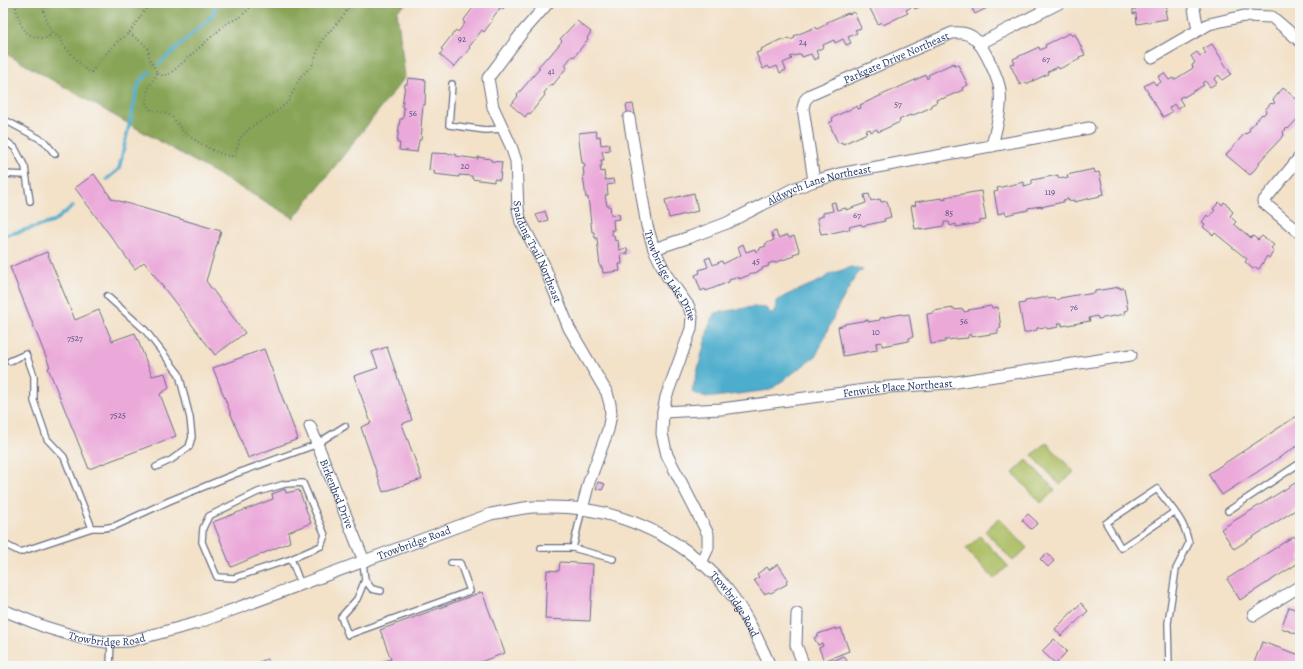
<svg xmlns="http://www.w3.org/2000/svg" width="1303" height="669" font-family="Alegreya,serif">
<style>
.green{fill:#abbd60;stroke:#63765f}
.forest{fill:#88a456;stroke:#526a5a}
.water{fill:#4eadcd;stroke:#346e96}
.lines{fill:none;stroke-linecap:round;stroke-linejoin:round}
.stream{stroke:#4eadcd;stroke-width:3.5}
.building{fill:#eba9da}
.service-casing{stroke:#676d83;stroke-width:8}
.minor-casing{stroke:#676d83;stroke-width:13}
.path{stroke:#676d83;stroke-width:2;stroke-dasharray:1 3;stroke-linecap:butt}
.service{stroke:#fff;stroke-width:5.5}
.minor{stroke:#fff;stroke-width:11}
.labels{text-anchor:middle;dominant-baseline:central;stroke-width:3;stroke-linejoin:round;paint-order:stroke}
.number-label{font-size:9px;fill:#4f4e7d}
.street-label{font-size:11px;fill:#1b2f5e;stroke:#f6f6f2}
</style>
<rect width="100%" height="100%" fill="#f6f6f2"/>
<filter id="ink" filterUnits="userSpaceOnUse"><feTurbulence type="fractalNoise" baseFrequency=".025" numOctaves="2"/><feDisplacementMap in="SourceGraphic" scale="8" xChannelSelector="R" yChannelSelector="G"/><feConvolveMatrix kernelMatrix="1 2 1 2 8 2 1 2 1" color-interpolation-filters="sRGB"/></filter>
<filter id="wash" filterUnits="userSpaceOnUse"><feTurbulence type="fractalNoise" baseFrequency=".012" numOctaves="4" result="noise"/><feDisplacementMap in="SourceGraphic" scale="16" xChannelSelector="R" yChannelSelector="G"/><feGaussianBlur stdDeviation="0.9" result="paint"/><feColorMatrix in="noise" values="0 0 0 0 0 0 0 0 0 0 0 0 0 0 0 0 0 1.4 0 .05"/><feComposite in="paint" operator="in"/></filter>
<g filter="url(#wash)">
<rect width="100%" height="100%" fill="#f3e1c8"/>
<path class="green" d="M1046,442L1074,472L1060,485L1032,455Z
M1027,460L1055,490L1041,503L1013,473Z
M999,518L1027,548L1013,561L985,531Z
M980,536L1008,566L994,579L966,549Z"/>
<path class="forest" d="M3,3H408L397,11L405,77L294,218L3,52Z"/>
<path class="water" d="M851,267L863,269L855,277L837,309L816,356L770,390L706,398L692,392L709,326L715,313L752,307L766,308L772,315L775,310L776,301L789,294L822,280L828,275Z"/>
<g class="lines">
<path class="stream" d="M159,64L212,16L217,3
M107,179L119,169L139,82L150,72
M3,236L53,222L73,206"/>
</g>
<g id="blocks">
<path class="building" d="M477,3L480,4L481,3H508L502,10L500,8L491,20L492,21L484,32L482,30L469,47L470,48L454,67L440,55L443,50L441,49L456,30L458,32L465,23L463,21Z
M867,3H928L915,9L913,6L906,10L908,13L883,25L881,22L878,24Z
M969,3H993L986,6L987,8L975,14Z
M1137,3H1166L1167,10H1165L1167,19L1137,24L1136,13L1133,14V9H1136L1135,4Z
M854,12L861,28L855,30L857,33L848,37L851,43L846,45L843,39L835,43L834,40L823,45L824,47L816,51L819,58L814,60L811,54L802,57L801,54L790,57L792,59L783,63L786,70L780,73L777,66L770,69L768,66L763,69L756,53L762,51L761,49L782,39L783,41L789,38L790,40L795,38L794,36L816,27L817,29L827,24V22L848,13L849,14Z
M577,21L591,32L587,38L588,39L574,57L572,56L565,65L567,67L553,85L551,84L544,93L545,95L530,114L528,113L525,117L511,105L518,96L517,95L540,68L538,67L547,57L548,58L562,41L560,39Z
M1070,33L1072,36L1075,34L1085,55L1079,57L1080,59L1059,69L1058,67L1047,72L1048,74L1026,84V82L1020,85L1010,64L1015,63L1013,59L1039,47L1040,50L1046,47L1045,45Z
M1212,44L1231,74L1222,80L1219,75L1214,79L1217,83L1210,87L1205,81L1202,83L1204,85L1184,97L1183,96L1179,98L1183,105L1177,109L1174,104L1169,108L1172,112L1163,117L1144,86L1153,81L1156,85L1161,82L1158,77L1164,73L1169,80L1173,78L1174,80L1193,68L1192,65L1195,63L1191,56L1197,52L1200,56L1206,53L1203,49Z
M954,63L955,66L958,65L968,85L962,88L963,90L942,99L941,98L936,100L937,102L931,105L932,107L911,116L910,115L899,120L900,122L878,132L877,129L871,132L870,129L865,131L867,133L843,144L842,142L838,143L829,123L833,121L832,118L857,106L858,109L861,108L860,105L926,75L927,79L929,77L928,75Z
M408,78L426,80L425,105H423L421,127L422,128L421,140H419L417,152L399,150L400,143H397L400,119H403L404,108L402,107L405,84H407Z
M1283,88L1300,102V116L1288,129L1287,128L1283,132L1284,135L1259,162L1260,163L1250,175L1226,155L1245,133L1246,134L1250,130L1249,129L1262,114L1263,115L1266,112L1265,110L1271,103L1272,104L1275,103L1273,100Z
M633,104L635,114L628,115L626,105Z
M596,131L597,137L600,136L601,145L609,144L610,150L602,151L604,160H601L602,166H600L601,172L604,171L605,180L613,179L614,184L607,185L608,195H605L607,206H610L611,215L619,214L620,219L613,220L614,230H611L612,235H614L615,241L618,240L619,250L627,248L628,254H621L622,264H619L620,271L603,273L602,267H600L597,238H595L594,232H592L588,197L586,198L583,175L584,174L583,168L585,167L584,163H582L579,140V133Z
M431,153L456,154V156L478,159V157L491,159V161L502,162L500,180L494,179V182L472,179V176L459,175V177L434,174L435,171L429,170Z
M1094,169L1095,173L1099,172L1104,194L1099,195L1100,196L1074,202V200L1068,201V199L1063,200V202L1041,207V206L1028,208V210L1006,215L1005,212L998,214L994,192L998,191L997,188L1024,182V186L1032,184V180L1058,175V178L1064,177L1065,179L1068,178L1067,175Z
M94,174L112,199L221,231L206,281L245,333L215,355L144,262L135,269L75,188Z
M981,191L986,220L979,221V223L956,227V224L950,226L949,222H944V226L921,230V228L915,229L911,206L916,205L915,202L942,198L943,200L946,199L945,197Z
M694,193L698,211L669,218L665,200Z
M869,194L871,201L880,199L881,202L887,201L891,217L884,219L885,221L862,226L861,224L849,227L850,229L827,234V233L821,234L817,218L823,216V213L833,211L831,203L835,202L837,210L846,208V210L866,203L864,195Z
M1219,202L1222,205L1224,202L1230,207L1229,208L1233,212L1230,216L1236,222L1234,224L1251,238L1253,236L1258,240L1262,236L1274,245L1271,248L1274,251L1269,258L1267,256L1259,269L1255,267L1253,269L1245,262L1247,259L1215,233L1213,235L1203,227L1205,224L1202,222L1207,215L1209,217L1215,210L1213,209Z
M545,211L548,220L540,223L536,215Z
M776,231L778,238L787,235L789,238L794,236L800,252L793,254L794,256L774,263L773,262L768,264L769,266L762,268V270L739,279V277L729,280V282L706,291L705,289L701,291L695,275L700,273L699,270L708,267L705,259L710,257L713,265L722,261L723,264L741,255L738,247L743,244L746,252L755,249L756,252L760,250V248L766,246L765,244L774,240L771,233Z
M47,252L75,320L99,310L112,341L135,333L152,376L165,373L169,388L160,394L176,436L89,469L48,368L50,367L10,267Z
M1120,287V289L1124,288L1128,310L1124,311L1125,314L1098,319L1097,316L1089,318L1090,321L1062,326V323H1058L1059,327L1047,329L1046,327L1037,328V330L1024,333L1019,304L1025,303V301L1048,297L1049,299L1055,298V300L1060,299V298L1082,294V295L1095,293V291Z
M991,306L992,308L998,307L1001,328L998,329V333L971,337L970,334L968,335V338L945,340V342L931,344L927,314L933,313V311L954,308L955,310L963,309L964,312L969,311L968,310Z
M902,314L903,315L909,314L913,337L909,338V341L882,346V342L876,343L877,350L843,356L838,327L845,325L844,324L868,320V322L880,320V318Z
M387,347L412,420L402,424L422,479L383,492L361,427L371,423L354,376L378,368L372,352Z
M264,349L298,439L248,458L213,368Z
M1300,414V444L1222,495L1208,474Z
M1300,480V507L1234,549L1221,529Z
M598,482L605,484L602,490L596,489Z
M285,489L286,493L299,490L311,523L288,532L290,542L231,567L213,522L273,499L272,494Z
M1028,514L1038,523L1031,529L1022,520Z
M1294,536L1300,546V562L1240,600L1227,579Z
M1047,553L1054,561L1048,567L1040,559Z
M560,562L593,564L590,621L545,619L547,570L559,571Z
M778,564L788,579L786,580L787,584L771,593L769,592L764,594L754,580L759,577L757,574L767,567L769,570Z
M482,592L505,653L469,666H382L380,663L391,659L380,630Z
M1081,603L1088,611L1061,636L1055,629Z
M1289,607L1300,611V635L1281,628Z
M836,628V630L841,628L849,651L824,661L819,648L823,646L822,643L818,645L814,638L818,636V634Z
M1054,639L1067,651L1056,664L1042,651Z
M1262,642L1300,655V666H1263L1254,663Z
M844,656L850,666H822Z
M267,659L270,666H249Z"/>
</g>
</g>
<g filter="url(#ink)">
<use href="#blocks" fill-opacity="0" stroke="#676d83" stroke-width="1"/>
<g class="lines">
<defs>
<path id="service" d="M452,84L449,125L485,130L503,129
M3,119L44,141L55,154
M3,139L15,148L25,167L30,201
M3,174L26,175
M107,296L145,330L179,374L190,418L192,437L189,447L171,460L156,467
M10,361L26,354L34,376V401L47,439L64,457L92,528
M582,509L573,548L613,559
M1228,511L1300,463
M3,540L6,545L20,552L92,528H104L115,526L169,501L235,474L315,445L345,426
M541,548H573
M291,559L234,578L217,577L202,542L203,528L209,516L258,492L285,484L303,483L325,535L321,546L291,559L301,585
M363,562L365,580L357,599L341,617L348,635L470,591L460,563H451
M365,580L372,589L381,591
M110,666L111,641
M1169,666L1168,623L1176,569L1189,543C1187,537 1186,531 1183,525C1177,512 1165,500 1157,489L1106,523L1121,548L1174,512"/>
<g id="minor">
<path id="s1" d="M548,3L521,34L488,78L493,107L511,146L516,161L518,209L521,222L543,263L569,328L607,393L610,404L611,414L608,430L589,482L582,509"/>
<path d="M1193,3L1198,30"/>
<path d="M979,44L1059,3"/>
<path d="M1152,57L1209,24L1244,16L1272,17L1300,41"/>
<path id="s2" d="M629,118L647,226L654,249L667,276L689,307L692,317L691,329L666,397L663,412L662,434L667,455L708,534V548L701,563"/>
<path d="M1300,157L1263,202L1300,233"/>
<path id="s3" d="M814,181L803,108L805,100L810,95L952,33C960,32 969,33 975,39C984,47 999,79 1000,91C1002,110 996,128 992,146"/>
<path id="s4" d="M654,249L690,237L727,223L793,189L814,181L839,174L1089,128"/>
<path id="s5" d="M663,412L721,409L888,387L950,383L1131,355"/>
<path id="s6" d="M310,426L364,561"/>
<path id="s7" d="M3,610L45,627L81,638L106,642L130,641L197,623L491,514C505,512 519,508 533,507C549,507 566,506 582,509C637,517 692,545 727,589C746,613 758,639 770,666"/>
<path d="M797,614L796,645L804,666"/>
<path d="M1254,615L1300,586"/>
</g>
</defs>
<use href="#service" class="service-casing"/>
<use href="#minor" class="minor-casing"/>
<path class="path" d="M15,3C19,24 23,39 48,38L52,31
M42,3L47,24L53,32L60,38L64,46L87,71L92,72L101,59L118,41L129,33L150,3
M129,33L144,44L148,49L149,58L157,73L163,76L171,73L227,23L240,17L255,3
M157,73L148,89L146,104L151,110C157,111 163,112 169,115C175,118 178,126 183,131C194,140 221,158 235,156L240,138L251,127L276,112L288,102L301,76L312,66L322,40L345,14L350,3"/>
<use href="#service" class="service"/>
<use href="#minor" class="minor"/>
</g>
</g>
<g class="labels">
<g class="number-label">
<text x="462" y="39">92</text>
<text x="803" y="42">24</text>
<text x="1046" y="59">67</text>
<text x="551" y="71">41</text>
<text x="898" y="104">57</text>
<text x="413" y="113">56</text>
<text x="465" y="166">20</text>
<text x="1050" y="192">119</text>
<text x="949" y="213">85</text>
<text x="857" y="215">67</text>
<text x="756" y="261">45</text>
<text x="1074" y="307">76</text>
<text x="964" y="321">56</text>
<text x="876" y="332">10</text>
<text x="75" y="338">7527</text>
<text x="118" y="415">7525</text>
</g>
<g class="street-label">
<text stroke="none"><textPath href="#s3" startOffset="183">Parkgate Drive Northeast</textPath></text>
<text stroke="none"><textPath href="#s4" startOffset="178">Aldwych Lane Northeast</textPath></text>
<text stroke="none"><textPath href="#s1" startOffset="279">Spalding Trail Northeast</textPath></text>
<text stroke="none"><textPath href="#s2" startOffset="165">Trowbridge Lake Drive</textPath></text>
<text stroke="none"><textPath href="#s5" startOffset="236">Fenwick Place Northeast</textPath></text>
<text stroke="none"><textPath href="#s6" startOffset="73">Birkenhed Drive</textPath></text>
<text stroke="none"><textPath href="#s7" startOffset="433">Trowbridge Road</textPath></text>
<text stroke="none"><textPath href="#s7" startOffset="793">Trowbridge Road</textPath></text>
<text stroke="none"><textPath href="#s7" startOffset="109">Trowbridge Road</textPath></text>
</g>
</g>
<rect width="1303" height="669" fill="none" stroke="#f6f6f2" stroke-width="16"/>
</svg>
